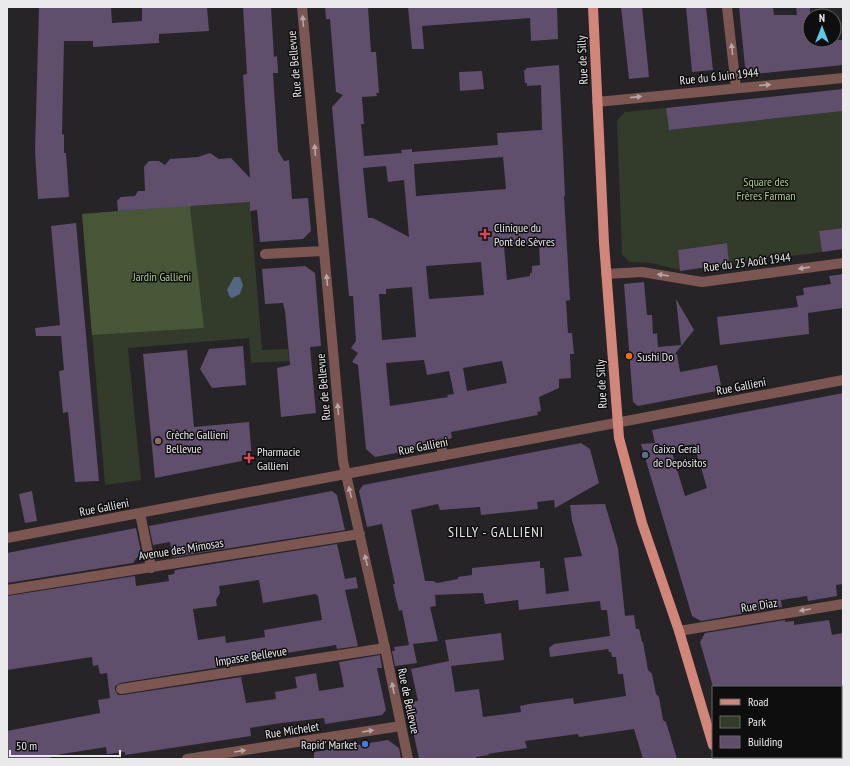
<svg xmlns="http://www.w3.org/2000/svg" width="850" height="766" font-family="'PT Sans Narrow',sans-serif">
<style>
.green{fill:#333c2a}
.forest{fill:#465636}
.water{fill:#536785}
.building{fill:#604e6d;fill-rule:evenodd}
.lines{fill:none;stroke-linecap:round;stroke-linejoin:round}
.minor{stroke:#7c5650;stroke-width:10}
.major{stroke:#d28579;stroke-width:10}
.oneway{fill:#b8a7a5}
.health-dot{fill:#e0444e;stroke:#0e0e0f;stroke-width:1.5}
.food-dot{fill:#e8710a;stroke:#0e0e0f;stroke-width:1.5}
.education-dot{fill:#8d6e63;stroke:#0e0e0f;stroke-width:1.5}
.service-dot{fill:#5c6f8a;stroke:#0e0e0f;stroke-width:1.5}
.shop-dot{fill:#3f7fe0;stroke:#0e0e0f;stroke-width:1.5}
.labels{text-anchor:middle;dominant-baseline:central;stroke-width:3;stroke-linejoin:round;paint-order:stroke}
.street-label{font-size:12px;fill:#eae9eb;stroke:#0e0e0f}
.park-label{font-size:12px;fill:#acca90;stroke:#0e0e0f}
.poi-label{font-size:12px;fill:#eae9eb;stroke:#0e0e0f;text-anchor:start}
.quarter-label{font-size:14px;letter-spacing:1px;fill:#eae9eb;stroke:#0e0e0f}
</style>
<rect width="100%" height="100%" fill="#262427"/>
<path class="green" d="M666,108L669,130L843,111V228L819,231L822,252L729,264L726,243L678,250L680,270L651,263L629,262L622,254L617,120L625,112Z
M250,202L262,350L288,349L289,361L251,363L249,338L128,348L141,480L105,485L82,214Z"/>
<path class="forest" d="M192,205L190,208L204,328L92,335L82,214Z"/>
<path class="water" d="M234,277H240L243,285L240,294L232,298L230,297L227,290Z"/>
<path class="building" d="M39,7H111L112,23L142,21V7H207L209,31L159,34V43L93,47V41H64L62,134L64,135V153H66L69,197L38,199L35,152Z
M243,7H271L274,57L277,56L278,73H273L278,151L284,161L289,160L292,199L308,198L311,231L303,239L260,242L257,210L250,211V202L118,211L117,201L121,197L135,196L138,191H145L144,167L149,161H159L165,165L170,159L198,157L210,153L219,159L231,158L250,178L243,75L247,74Z
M325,7H368L371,52H376L379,93H376L377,96L362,97L364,124H361L364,156L402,153L401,150L412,149V152L498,145L497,133L542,130L541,85L527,86V83H525L524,70H526V68L559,65L565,196H564L570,300L566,301L568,333H572L574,354H570L571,378L559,379V388L539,397L541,411L537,412L538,415L451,432L452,438L446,440L440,438L435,441V445L417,449L375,457L366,449L358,365L352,362L358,353L351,348L356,341L353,296H349L332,107L343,95L336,92L330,19H326ZM503,157L506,189L416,196L414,164ZM386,166L388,182L404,180L409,237L373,218H368L363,168ZM539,243L540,265L532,266V273H530V276L507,280L504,246ZM481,262L484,295L429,299L426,266ZM412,287L416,337L382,340L379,294H386V289ZM424,360L427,375L449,371L454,394L447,395L448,397L390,406L386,363ZM502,361L507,383L467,391L463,368Z
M408,7H557L558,39L531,41L530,18L422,26L424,49H412Z
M621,7H642L649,77L629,79Z
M686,7H706L713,70L692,72Z
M739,7H773L774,15H797L796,7H810V40H843V65L755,74L745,67Z
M482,71L484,89L460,91L459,72Z
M843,89V111L669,130L666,108Z
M76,223L99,481L75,482L68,412L63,413L59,371L64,370L61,336H36L35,328L60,325L51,226Z
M843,228V249L822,252L819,231Z
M727,243L729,264L680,271L678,250Z
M305,266L315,273L321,346L310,347L316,413L281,417L277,368L290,365L285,311L283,303L265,304L262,269Z
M843,274V308L808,313L809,334L720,345L717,317L798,307L796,296L804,295L803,288L831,284L829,276Z
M644,282L647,315H652L653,334L657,333L658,347L681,345L676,299L694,330L674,355L677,354L680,372L717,365L722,390L638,406L633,402L624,284Z
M243,346L246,385L212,388L200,369L209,349Z
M187,350L194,427L249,422L252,459L155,478L143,354Z
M843,393V584L836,585L837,596L808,601L807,596L781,600L782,607L701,621L692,616L641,444L655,443L652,430ZM694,444L707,488L685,496L671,449Z
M581,443L590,449L599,483L555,508L554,500L537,502L538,509L481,515L480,507L440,510L438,504L411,510L425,581H433L437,583L458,579V577L472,575V568L540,561V568H544L546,594L569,591L564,558L582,556L572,520L570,505L605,504L618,548L625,616L634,615L636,629H639L642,642H643L648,670L652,674L656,694L659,697L663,720L666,722L677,759H643L634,729L579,737L578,734L525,741L527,748L488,754L489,755L476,757V759H419L407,702L418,701L411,669L449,661L445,640L501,633L504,660L451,666L455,692L479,689L483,717L521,712L520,706L529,704L573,698L574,704L626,696L623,674H618L616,657H612L611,652H609L608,649L550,657L549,648L554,644L610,636L607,610H601L600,601L519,610L518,600L485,604L483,593L435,595L436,606L430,607L438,641L413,644L417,663L395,666L392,651H395L394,647L409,645L402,610L399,611L395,595L393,584H395L382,524L367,527L359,491L363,485Z
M32,491L37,521L25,523L19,494Z
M332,491L337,495L345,530L173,557L170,542L153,545L149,526Z
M136,528L141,552L133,563L7,583V553Z
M337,544L345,579L356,577L358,588L345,590L358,646L337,649L336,645L268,656L269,657L239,662V664L120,683L115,686V690L118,695H122L241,677L246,703L276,699L275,692L297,688L295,677L316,673L319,691L344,687L339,662L380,655L382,668H377L386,710L382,715L325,724L324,718L281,723L250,728L251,736L125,755V752L107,754L106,747L50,756L51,759H7V731L100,713L98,700L110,698L107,673L100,674L98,665L93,666L92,657L7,670V596L135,576L136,586L169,581L168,575L174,574L175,570ZM259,580L263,603L315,594L318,596L322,620L264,630L265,637L226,643L225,636L198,640L193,609L217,606L216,600L220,593L219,586Z
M785,620V622L794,621V625L829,620L832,635L843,633V687H713L700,642L705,633Z
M388,740L399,748L401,759H314V752Z"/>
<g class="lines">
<path class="minor" d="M302,7L343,461L385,648L408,759
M727,7L736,88
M597,102L843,78
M265,254L324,251
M606,274L642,272L702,282L843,263
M441,444L443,456
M140,513L151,568
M7,538L843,380
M7,590L360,534
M679,631L843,604
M121,689L385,648
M841,702L843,701
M187,759L401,726"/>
<path class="major" d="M593,7L604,243L619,438L642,523L679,631L713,745
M717,757V759"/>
</g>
<defs><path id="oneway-solid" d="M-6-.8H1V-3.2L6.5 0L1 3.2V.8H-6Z"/></defs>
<g class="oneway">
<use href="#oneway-solid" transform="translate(303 21) rotate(-95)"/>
<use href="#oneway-solid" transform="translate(732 49) rotate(-96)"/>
<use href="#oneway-solid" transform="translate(765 85) rotate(-5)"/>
<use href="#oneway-solid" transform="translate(636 97) rotate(-6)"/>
<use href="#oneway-solid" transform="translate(315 150) rotate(-95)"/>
<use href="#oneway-solid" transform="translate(804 268) rotate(172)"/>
<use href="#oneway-solid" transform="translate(663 275) rotate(-171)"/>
<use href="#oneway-solid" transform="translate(327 280) rotate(-95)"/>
<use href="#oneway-solid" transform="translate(338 409) rotate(-95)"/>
<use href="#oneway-solid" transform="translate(350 492) rotate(-104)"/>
<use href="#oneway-solid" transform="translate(366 560) rotate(-103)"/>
<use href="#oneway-solid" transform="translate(805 610) rotate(171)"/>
<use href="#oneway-solid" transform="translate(393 688) rotate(-101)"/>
<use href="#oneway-solid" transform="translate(368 731) rotate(-9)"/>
<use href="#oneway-solid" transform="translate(240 751) rotate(-9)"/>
</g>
<g class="health-dot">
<path d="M483 228h4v4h4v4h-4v4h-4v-4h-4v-4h4z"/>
<path d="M247 452h4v4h4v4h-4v4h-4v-4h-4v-4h4z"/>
</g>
<circle class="food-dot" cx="629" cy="356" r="4"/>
<circle class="education-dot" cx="158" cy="441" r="4"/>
<circle class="service-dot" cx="645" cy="455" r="4"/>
<circle class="shop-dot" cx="365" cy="744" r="4"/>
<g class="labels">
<g class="street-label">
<text transform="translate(582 60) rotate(-93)">Rue de Silly</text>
<text transform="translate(294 64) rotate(-95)">Rue de Bellevue</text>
<text transform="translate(719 76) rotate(-6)">Rue du 6 Juin 1944</text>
<text transform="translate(747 262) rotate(-7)">Rue du 25 Août 1944</text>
<text transform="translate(601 384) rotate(-93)">Rue de Silly</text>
<text transform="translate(741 386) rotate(-11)">Rue Gallieni</text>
<text transform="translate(323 387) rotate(-95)">Rue de Bellevue</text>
<text transform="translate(423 446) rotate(-11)">Rue Gallieni</text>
<text transform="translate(104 507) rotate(-11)">Rue Gallieni</text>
<text transform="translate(181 549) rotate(-9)">Avenue des Mimosas</text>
<text transform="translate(759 605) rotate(-9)">Rue Diaz</text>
<text transform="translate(251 656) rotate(-9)">Impasse Bellevue</text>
<text transform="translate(409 701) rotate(78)">Rue de Bellevue</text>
<text transform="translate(292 730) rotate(-9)">Rue Michelet</text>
</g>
<g class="park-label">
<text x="766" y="181">Square des<tspan x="766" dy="14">Frères Farman</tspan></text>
<text x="162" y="276">Jardin Gallieni</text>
</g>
<g class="poi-label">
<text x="494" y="227">Clinique du<tspan x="494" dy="14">Pont de Sèvres</tspan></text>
<text x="637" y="356">Sushi Do</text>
<text x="166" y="434">Crèche Gallieni<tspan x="166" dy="14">Bellevue</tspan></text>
<text x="653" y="448">Caixa Geral<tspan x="653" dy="14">de Depósitos</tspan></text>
<text x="257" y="451">Pharmacie<tspan x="257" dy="14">Gallieni</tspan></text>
<text x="357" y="744" text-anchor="end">Rapid' Market</text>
</g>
<g class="quarter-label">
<text x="496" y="532">SILLY - GALLIENI</text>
</g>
</g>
<rect width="850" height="766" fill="none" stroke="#eae9eb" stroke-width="16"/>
<rect x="712" y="686" width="130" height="72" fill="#0e0e0f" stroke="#666667"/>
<rect x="720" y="699" width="20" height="6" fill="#d28579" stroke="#666667"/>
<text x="748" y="706" font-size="12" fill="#eae9eb">Road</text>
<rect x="720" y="716" width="20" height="12" fill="#333c2a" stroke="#666667"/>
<text x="748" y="726" font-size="12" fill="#eae9eb">Park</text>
<rect x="720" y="736" width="20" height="12" fill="#604e6d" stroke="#666667"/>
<text x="748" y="746" font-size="12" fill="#eae9eb">Building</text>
<g transform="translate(822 28)"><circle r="19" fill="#0e0e0f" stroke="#666667"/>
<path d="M0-3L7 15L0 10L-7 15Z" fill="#5cc7e8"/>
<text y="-6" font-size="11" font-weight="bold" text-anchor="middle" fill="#eae9eb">N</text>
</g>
<path d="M10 750v6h110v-6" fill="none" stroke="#eae9eb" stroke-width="2"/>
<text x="16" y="750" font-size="12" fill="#eae9eb" stroke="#0e0e0f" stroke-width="3" paint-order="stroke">50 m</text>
</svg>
